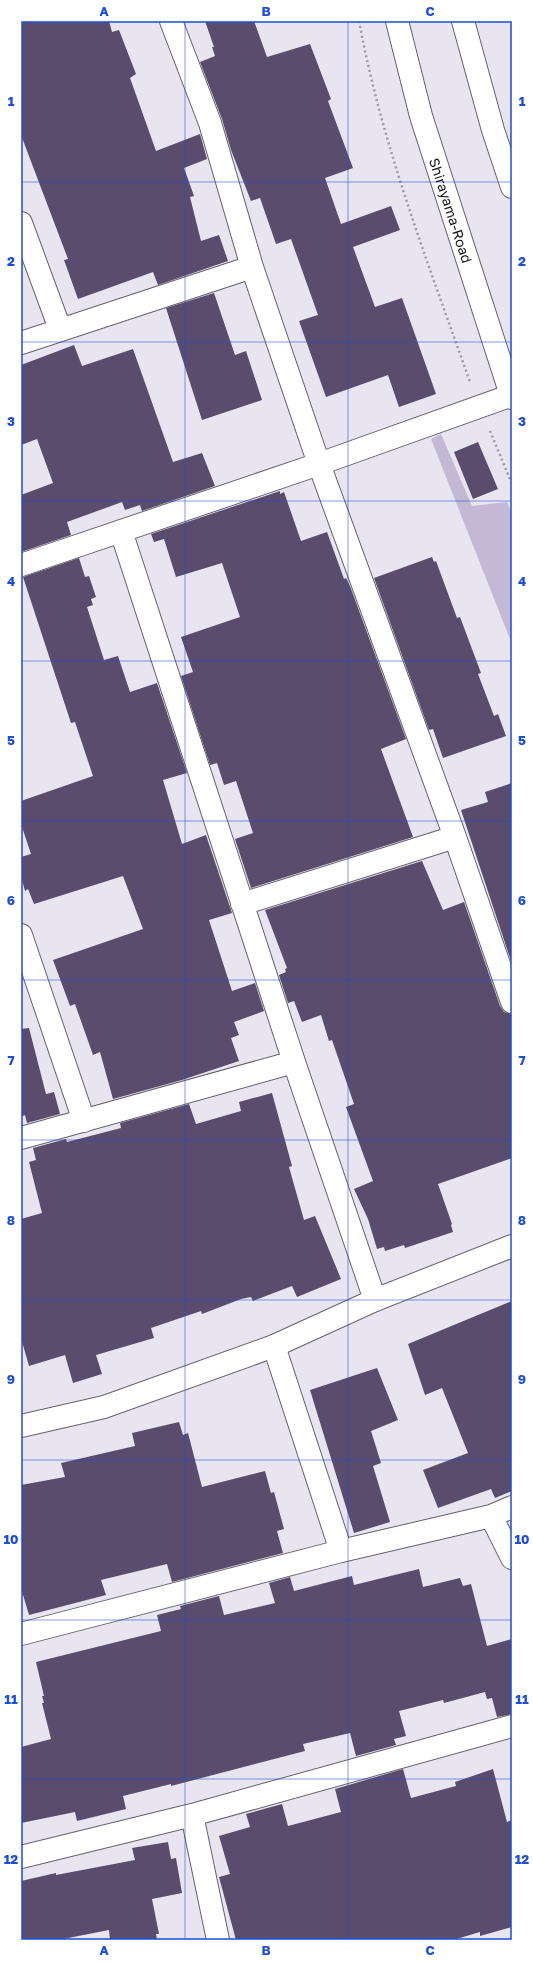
<svg xmlns="http://www.w3.org/2000/svg" width="533" height="1961" font-family="'Golos Text',sans-serif">
<style>
.green{fill:#c3b9d4}
.building{fill:#594c6d}
.lines{fill:none;stroke-linecap:round;stroke-linejoin:round}
.minor-casing{stroke:#66626c;stroke-width:24}
.tertiary-casing{stroke:#66626c;stroke-width:24}
.path{stroke:#9c99a2;stroke-width:2.5;stroke-dasharray:2 3;stroke-linecap:butt}
.minor{stroke:#fff;stroke-width:22}
.tertiary{stroke:#fff;stroke-width:22}
.grid{fill:none;stroke:#1d4ed8;stroke-width:1;stroke-opacity:0.55}
.labels{text-anchor:middle;dominant-baseline:central;stroke-width:4;stroke-linejoin:round;paint-order:stroke}
.street-label{font-size:14px;fill:#1a181c;stroke:#fff}
.neatline{fill:none;stroke:#1d4ed8;stroke-width:1.5}
.grid-label{font-size:13px;text-anchor:middle;font-weight:bold;fill:#1d4ed8}
</style>
<rect width="100%" height="100%" fill="#e8e4f0"/>
<path class="green" d="M441,434L472,506L507,502L512,513V644L431,439Z"/>
<path class="building" d="M21,21H109L112,32L119,30L136,74L130,78L156,151L200,134L207,159L184,168L194,196L190,197L201,241L219,235L228,261L158,285L153,272L78,299L64,260L68,259L21,135Z
M205,21H254L267,57L310,44L331,99L328,101L353,168L325,178L341,224L391,206L400,230L353,247L375,307L402,298L436,394L399,407L388,375L326,397L299,321L318,315L291,239L276,244L260,198L251,201L231,150L222,119L200,62L215,56L212,47H214Z
M214,293L235,355L246,351L262,400L202,420L166,308Z
M74,345L82,366L133,349L173,462L202,453L215,486L142,511L140,505L125,510L122,502L67,522L71,535L21,552V495L53,483L37,439L21,445V365Z
M478,442L498,489L473,499L454,452Z
M280,491V494L284,492L301,541L327,532L344,579L346,578L350,586L406,739L381,749L413,837L251,888L235,839L253,833L236,781L224,785L217,763L210,765L181,676L193,672L181,637L240,617L222,563L176,577L164,539L154,542L151,534Z
M432,557L434,562L436,561L457,618L460,617L481,673L478,674L494,716L498,714L506,736L443,758L433,729L429,730L374,578Z
M79,558L85,577L89,576L96,597L91,599L93,605L87,607L104,660L118,656L130,692L157,683L187,773L163,780L182,844L206,835L232,913L209,920L232,991L255,983L264,1011L234,1022L239,1035L231,1038L239,1061L182,1080L113,1099L100,1052L93,1055L75,1004L70,1006L53,960L143,929L123,876L34,904L28,889L25,891L21,876V857L31,854L21,824V801L93,776L75,722L71,723L23,577Z
M512,783V964L461,810L488,802L485,792Z
M422,861L443,910L464,902L500,1006L504,1012L512,1014V1158L438,1184L452,1224L451,1225L453,1232L405,1248L404,1245L385,1251L384,1247L377,1249L368,1219L354,1189L373,1181L346,1107L354,1104L332,1040L329,1041L321,1015L302,1022L294,1001L288,1003L279,975L286,972L285,969L287,968L265,910Z
M29,1028L46,1094L54,1092L60,1114L27,1123L25,1115L21,1117V1029Z
M272,1093L292,1166L289,1167L304,1220L315,1216L341,1279L297,1297L292,1286L253,1301L251,1297L241,1299L202,1314L201,1311L151,1328L154,1338L96,1355L102,1374L73,1383L65,1355L29,1366L21,1338V1219L42,1213L29,1162L36,1160L33,1148L66,1139L67,1142L121,1128L120,1123L189,1104L196,1124L241,1111L239,1102Z
M512,1301V1491L495,1498L491,1489L438,1508L423,1470L468,1453L442,1388L425,1395L408,1344Z
M377,1368L398,1420L371,1431L381,1463L373,1466L390,1522L354,1533L310,1390Z
M179,1422L183,1435L188,1433L202,1487L265,1471L271,1493L274,1492L284,1529L277,1531L283,1553L172,1582L167,1564L101,1580L106,1595L29,1615L21,1588V1485L65,1477L61,1463L135,1446L132,1433Z
M419,1569L423,1587L460,1578L463,1586L471,1584L487,1646L512,1639V1714L497,1717L492,1698L487,1699L485,1692L444,1703L443,1700L399,1711L406,1736L394,1739L396,1745L356,1756L350,1733L303,1744L305,1751L171,1786V1784L123,1796L126,1809L77,1821L75,1812L21,1823V1747L51,1739L42,1703H44L42,1696H44L36,1662L161,1631L157,1615L181,1609L180,1606L219,1596L224,1615L275,1603L269,1583L290,1577L294,1591L352,1576L354,1585Z
M403,1769L411,1798L456,1786L455,1782L493,1769L507,1822L512,1820V1927L480,1936V1932L453,1940H236L219,1877L230,1874L219,1836L250,1827L246,1814L282,1804L288,1826L341,1812L335,1789Z
M168,1842L171,1859L176,1858L182,1893L152,1899L159,1934H156L157,1940H110L109,1930L58,1940H21V1881L56,1873V1875L135,1860L132,1848Z"/>
<g class="lines">
<defs>
<path id="minor" d="M171,21L210,123L252,267L319,464L455,837L512,1002
M21,223L60,329
M21,343L252,267
M121,531L294,1062L375,1300
M21,565L319,464L512,395
M242,904L455,837
M21,935L84,1121
M21,1138L294,1062
M274,1346L341,1551
M491,1516L512,1558
M21,1634L341,1551L491,1516L512,1507
M192,1815L218,1940
M21,1857L192,1815L512,1726"/>
<g id="tertiary">
<path id="s1" d="M397,21L421,116L512,398"/>
<path d="M463,21L493,130L512,187"/>
<path d="M21,1426L104,1407L274,1346L375,1300L512,1246"/>
</g>
</defs>
<use href="#minor" class="minor-casing"/>
<use href="#tertiary" class="tertiary-casing"/>
<path class="path" d="M359,21C382,145 428,263 470,382
M490,431L512,484"/>
<use href="#minor" class="minor"/>
<use href="#tertiary" class="tertiary"/>
</g>
<path class="grid" d="M185,21V1940M348,21V1940M21,182H512M21,342H512M21,501H512M21,661H512M21,821H512M21,980H512M21,1140H512M21,1300H512M21,1460H512M21,1620H512M21,1779H512"/>
<g class="labels">
<g class="street-label">
<text stroke="none"><textPath href="#s1" startOffset="197">Shirayama-Road</textPath></text>
</g>
</g>
<rect width="533" height="1961" fill="none" stroke="#ffffff" stroke-width="44"/>
<rect x="22" y="22" width="489" height="1917" class="neatline"/>
<g class="grid-label">
<text x="104" y="16">A</text>
<text x="266" y="16">B</text>
<text x="430" y="16">C</text>
<text x="11" y="106">1</text>
<text x="522" y="106">1</text>
<text x="11" y="266">2</text>
<text x="522" y="266">2</text>
<text x="11" y="426">3</text>
<text x="522" y="426">3</text>
<text x="11" y="586">4</text>
<text x="522" y="586">4</text>
<text x="11" y="745">5</text>
<text x="522" y="745">5</text>
<text x="11" y="905">6</text>
<text x="522" y="905">6</text>
<text x="11" y="1065">7</text>
<text x="522" y="1065">7</text>
<text x="11" y="1225">8</text>
<text x="522" y="1225">8</text>
<text x="11" y="1384">9</text>
<text x="522" y="1384">9</text>
<text x="11" y="1544">10</text>
<text x="522" y="1544">10</text>
<text x="11" y="1704">11</text>
<text x="522" y="1704">11</text>
<text x="11" y="1864">12</text>
<text x="522" y="1864">12</text>
<text x="104" y="1955">A</text>
<text x="266" y="1955">B</text>
<text x="430" y="1955">C</text>
</g>
</svg>
